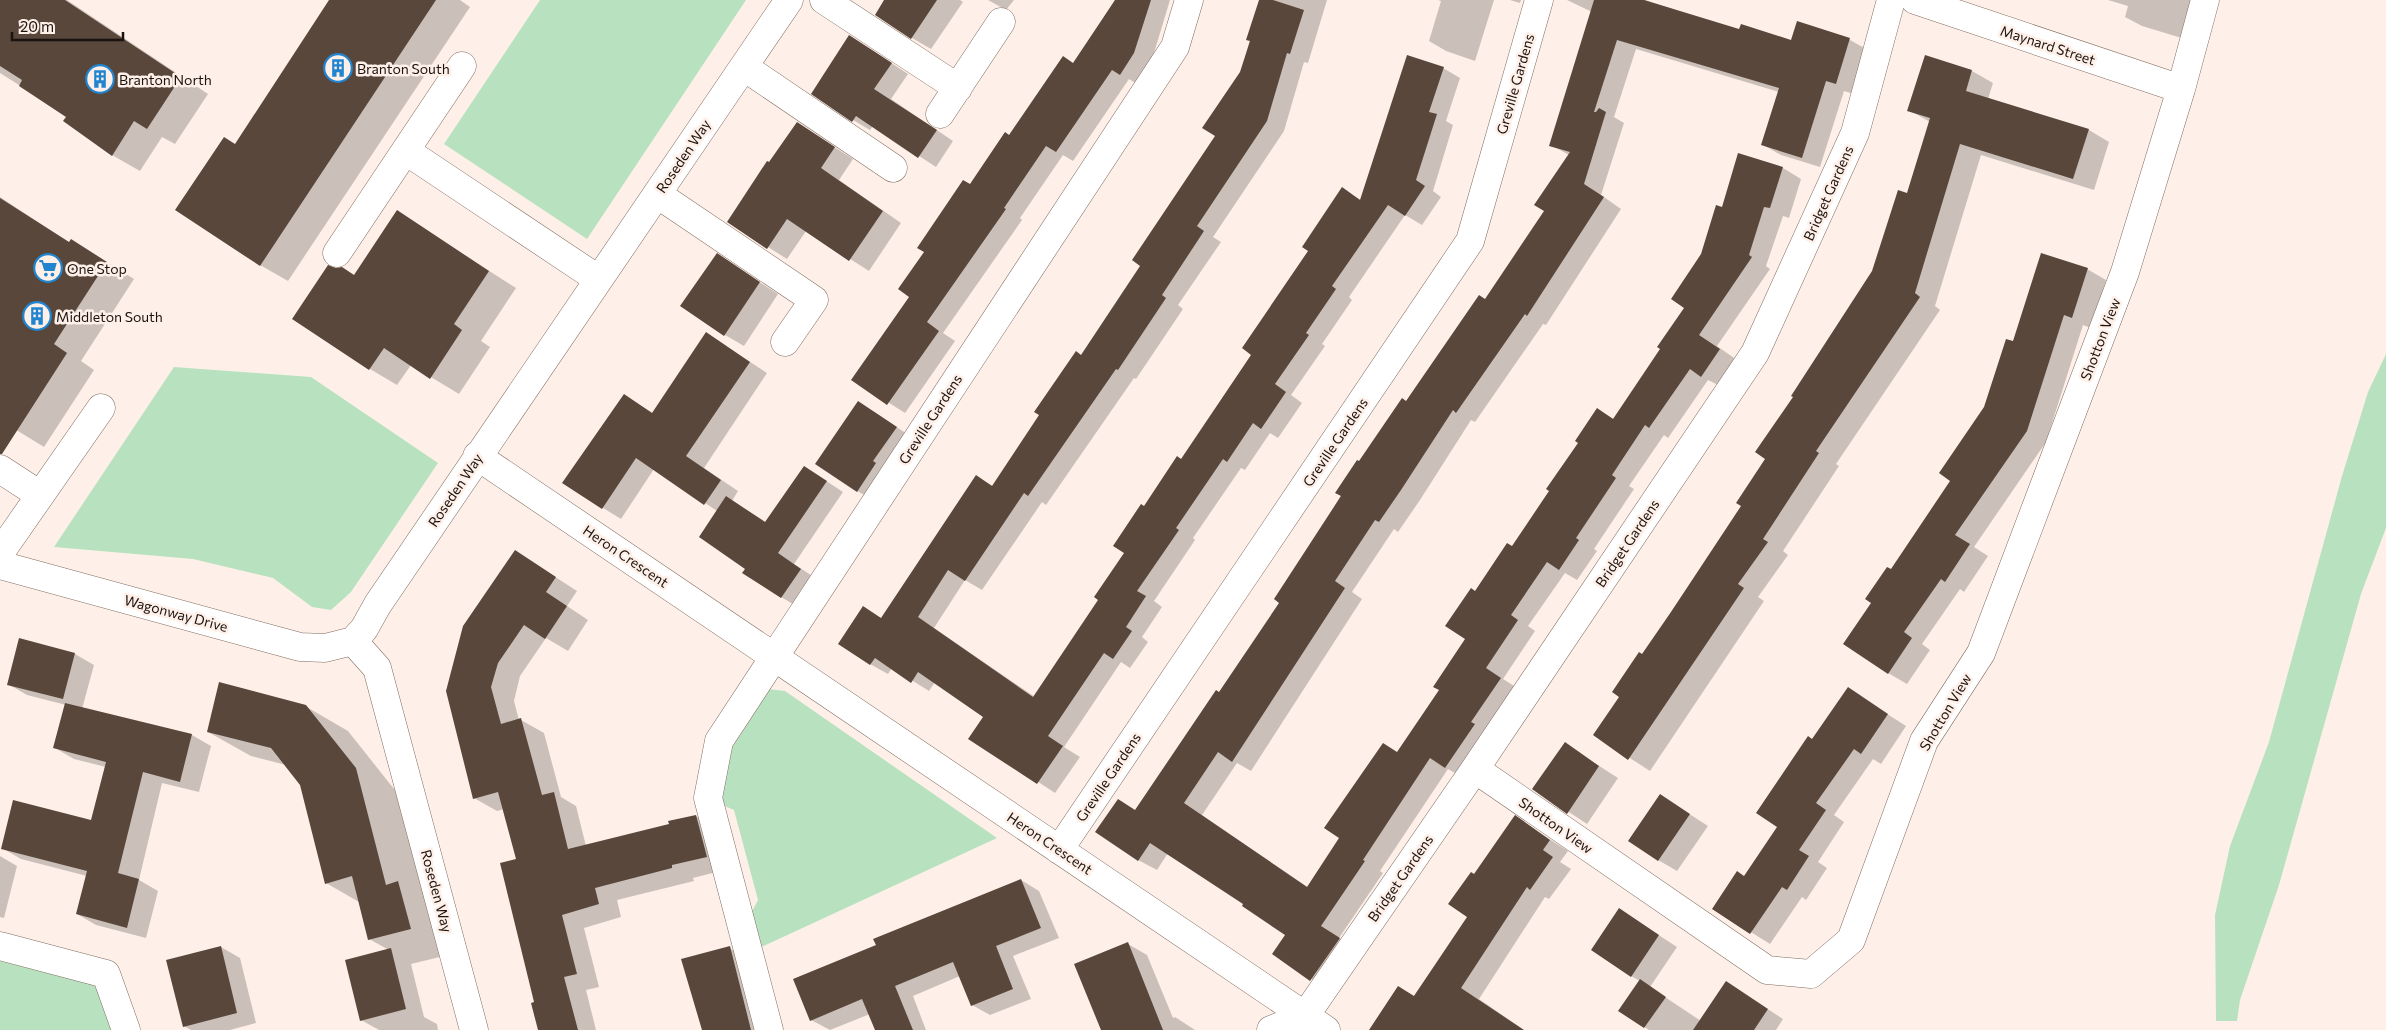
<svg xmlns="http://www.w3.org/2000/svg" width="2386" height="1030" font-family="Commissioner,sans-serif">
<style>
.green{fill:#b8e2bf}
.shadow{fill:#0003}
.building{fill:#59473c}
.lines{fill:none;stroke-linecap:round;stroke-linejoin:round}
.minor-casing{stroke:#806d61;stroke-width:29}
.minor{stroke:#fff;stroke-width:28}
.labels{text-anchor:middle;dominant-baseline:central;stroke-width:5;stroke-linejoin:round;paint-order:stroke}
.street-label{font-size:14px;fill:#1b130f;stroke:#fef0e8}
.poi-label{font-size:14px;fill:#1b130f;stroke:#fef0e8;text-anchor:start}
</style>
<rect width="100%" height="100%" fill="#fef0e8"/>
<path class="green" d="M540,0H746L587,239L444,144Z
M2386,354V528L2361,594L2279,885L2240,1000L2237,1021H2216L2215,915L2230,846L2269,742L2342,476L2368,392Z
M174,367L311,377L438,463L351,592L331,610L312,607L273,578L193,559L54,547Z
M761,688L785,691L997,838L755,950L747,921L758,900L734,810L713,801L719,741Z
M0,961L100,986L111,1030H0Z"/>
<path class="shadow" d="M0,0H67L208,94L175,144L162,137L140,171L112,155L68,116L0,73Z
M331,0H460L470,7L288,281L260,265L236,145Z
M886,0H960L963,2L931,49L912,38Z
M988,0H1014L1006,10Z
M1115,0H1170L1151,63L1137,84L1129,79L1073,161L1063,155L1020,218L1022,220L943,333L955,341L905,413L853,380L911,296L970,185L1074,64Z
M1261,0H1327L1308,63L1304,62L1284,131L1213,237L1221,242L1178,305L1183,309L1136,379L1134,378L1046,505L1042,502L982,590L965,580L934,628L1035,697L1100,600L1125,553L1144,507L1182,460L1253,354L1342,189L1361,200L1443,68L1460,78L1446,121L1453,125L1433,191L1441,197L1422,225L1405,215L1349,297L1352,300L1322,344L1325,346L1291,395L1302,403L1278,438L1270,433L1245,470L1241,468L1193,538L1195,540L1154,601L1162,607L1142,637L1148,642L1130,668L1121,662L1064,747L1080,757L1055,793L1017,768L985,716L935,682L929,691L892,668L888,674L870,664L882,618L977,477L993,486L1142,265L1217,136L1241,72Z
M1438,0H1494L1475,61L1446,51L1429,41L1441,1Z
M1510,0H1521L1520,3Z
M1567,0H1645L1740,31L1792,41L1798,23L1850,40L1868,50L1854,94L1844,91L1820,167L1781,155L1763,145L1779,92L1636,49L1614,117L1624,123L1601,195L1621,209L1546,325L1543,324L1475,422L1471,420L1420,500L1398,532L1394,529L1352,592L1362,599L1251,771L1237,763L1202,815L1309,888L1441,690L1467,639L1476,592L1512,548L1551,490L1598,410L1614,419L1661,348L1686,308L1702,255L1722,209L1783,168L1801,179L1789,218L1783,216L1766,266L1770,269L1717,346L1737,360L1720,386L1708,380L1668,438L1664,435L1629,486L1634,489L1594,549L1597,551L1577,580L1565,573L1528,626L1535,631L1503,679L1519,689L1464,778L1448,769L1380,871L1383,873L1339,938L1357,950L1329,990L1273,954L1286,935L1245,904L1168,853L1157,870L1138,860L1136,811L1220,694L1280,603L1359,463L1486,300L1545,211L1569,155L1551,145L1592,12Z
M2108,0H2196L2185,39L2142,26L2125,17L2128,6Z
M867,47L908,74L891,99L953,141L936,167L873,126L870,130L853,120Z
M1926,57L1972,71L1993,83L1988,99L2089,130L2109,142L2094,190L1981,155L1935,306L1940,310L1836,464L1839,466L1783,551L1788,555L1758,597L1764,601L1650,771L1594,735L1620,697L1642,655L1743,506L1795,397L1873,271L1908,194L1930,122L1909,110Z
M797,123L853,159L839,180L901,223L869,271L806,231L787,259L728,222Z
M0,197L70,243L71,240L134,279L81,361L94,370L44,447L0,420Z
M397,212L516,288L481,341L490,347L459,394L411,365L397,385L370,369L355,276Z
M717,255L778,294L744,346L725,335Z
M2087,269L2106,280L2091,328L2083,325L2046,442L1974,547L1988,556L1964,592L1960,589L1922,644L1930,650L1907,684L1888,673L1892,571L1952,481L2014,343Z
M707,334L767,373L704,468L738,491L732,501L767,523L805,467L843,492L794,564L817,579L798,607L781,597L747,568L717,511L654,469L621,519L603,508L624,396L653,413Z
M873,411L910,436L872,499L857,491Z
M515,551L577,591L567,606L588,620L568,651L546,638L520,676L514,701L519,720H521L544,733L561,797L576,806L586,846L670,825L696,816L718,829L728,869L693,878L694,881L617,900L621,917L584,928L599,987L586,990L596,1030H539L517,860L504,809L497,811L474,798L447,691Z
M20,640L75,654L94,665L82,709L192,735L211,746L199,792L162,783L139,880L158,891L146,938L96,925L77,914L87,876L21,859L2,848L92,821L106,767L74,759L55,748L66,705L27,695L8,684Z
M1848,689L1906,726L1881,764L1873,759L1834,815L1844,822L1818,862L1827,868L1806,900L1802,897L1770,944L1714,909L1745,877L1779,826L1812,740Z
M305,706L348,731L398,794L452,954L411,964L424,1017L437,1024L438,1030H379L361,1020L389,950L369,939L359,902L326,883L301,784L286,765L251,756L208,732Z
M1565,744L1618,778L1587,824L1534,789Z
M1660,795L1708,826L1677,871L1658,860Z
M1515,817L1568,851L1560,862L1571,869L1549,899L1545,897L1479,999L1524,1030H1390L1469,917L1475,876Z
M0,856L17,866L4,918L0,917Z
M1021,880L1039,891L1059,938L1013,956L1031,999L990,1015L972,1005L960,976L913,996L926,1030H876L870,1014L830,1030L811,1020L877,946Z
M1620,910L1677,947L1650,987L1701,1021L1726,982L1783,1019L1776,1030H1649L1620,1010L1640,981L1631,976Z
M1128,944L1147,955L1173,1018L1175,1017L1195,1030H1111Z
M221,947L240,958L256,1023L230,1030H191L184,1026Z
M729,948L749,959L767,1030H702Z"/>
<path class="building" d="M0,0H65L181,77L147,129L134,121L112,156L63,121L66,117L19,86L22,80L0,66Z
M329,0H436L260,266L175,210L224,137L235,144Z
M884,0H937L911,39L875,15Z
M1115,0H1151L1134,53L1120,75L1112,70L1056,152L1046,146L1004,208L1006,209L927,322L939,331L887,405L851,380L909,297L898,289L924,252L917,248L963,180L970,184L1005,132L1009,135L1063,56L1073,63Z
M1259,0H1273L1304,10L1290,54L1287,53L1267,121L1197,226L1204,231L1162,295L1166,298L1118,370L1116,369L1028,496L1024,493L965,581L948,570L918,617L1033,697L1098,600L1094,597L1124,553L1113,546L1141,504L1144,506L1177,456L1181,459L1251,355L1242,348L1308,251L1302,247L1342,187L1360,200L1407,55L1444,67L1429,112L1437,114L1416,180L1425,186L1405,216L1388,205L1332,286L1336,289L1306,333L1309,335L1275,384L1286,392L1261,429L1253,423L1227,462L1223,459L1176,528L1179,530L1137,591L1146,596L1126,627L1132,631L1113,659L1104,653L1048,736L1063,746L1037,784L968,739L983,717L918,672L911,683L875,658L870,665L838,644L863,606L881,618L976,475L992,486L1039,415L1034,412L1076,351L1081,355L1140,266L1132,260L1215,136L1202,128L1240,72L1250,41L1246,40Z
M1594,0H1644L1739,29L1741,24L1791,40L1797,21L1850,38L1836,84L1826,81L1802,158L1761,145L1779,88L1617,40L1594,112H1596L1599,108L1606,112L1584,184L1604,197L1527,316L1525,314L1456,413L1453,410L1401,490L1379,522L1375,520L1335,581L1345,588L1232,762L1218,752L1184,803L1307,887L1339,838L1324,828L1383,743L1397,752L1439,690L1433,687L1465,639L1445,626L1471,588L1475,591L1507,543L1512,546L1549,491L1546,489L1578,443L1575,441L1597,408L1613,419L1660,349L1657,347L1684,308L1671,299L1701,254L1716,205L1722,207L1738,153L1783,167L1770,208L1764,207L1749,255L1752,257L1699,335L1720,349L1701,377L1690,369L1649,428L1645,425L1612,475L1616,478L1576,538L1579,540L1559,570L1547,562L1511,615L1518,620L1486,668L1501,678L1471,722L1475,724L1445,768L1430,758L1363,860L1365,861L1321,926L1340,938L1310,981L1272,954L1285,935L1242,906L1243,904L1150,843L1138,861L1095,832L1118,799L1135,810L1216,690L1219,692L1279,603L1274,599L1341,496L1335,493L1357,460L1359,461L1402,398L1406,401L1479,295L1485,299L1544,211L1534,205L1570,152L1549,146Z
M849,35L892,63L874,89L937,130L918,158L856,116L852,122L811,94Z
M1925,55L1972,70L1966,91L2089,129L2073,179L1960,144L1915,293L1920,297L1816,451L1819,453L1763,539L1768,542L1738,584L1744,588L1628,760L1593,735L1619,697L1612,692L1639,652L1642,654L1671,612L1741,506L1736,503L1765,459L1755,452L1793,397L1791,396L1872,271L1898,190L1907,193L1930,118L1907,111Z
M797,122L835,147L821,168L883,211L849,261L787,219L767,249L727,222L767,161L769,162Z
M0,198L69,242L71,239L107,262L54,344L67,353L2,454H0Z
M397,210L489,271L454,324L462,330L430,379L384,348L369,370L292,319L328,265L336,268L342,267L354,275Z
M717,253L760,282L724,336L680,306Z
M2041,253L2088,268L2072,318L2064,315L2027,431L1955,535L1970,544L1945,582L1941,579L1904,632L1912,638L1888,674L1843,644L1871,603L1865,599L1887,567L1891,569L1950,481L1939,473L1984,407L2006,339L2013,341Z
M706,332L750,362L686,456L721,480L704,505L636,458L602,509L562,483L624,394L652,413Z
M858,401L897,427L873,461L876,463L857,492L815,464Z
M804,466L827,481L778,553L801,569L781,598L742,573L745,569L699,537L726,496L765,522Z
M515,550L556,577L546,592L567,606L545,639L524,625L498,663L491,687L501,724L521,718L542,795L554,792L568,849L669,824L668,821L696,815L707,857L672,865V868L595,888L599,904L562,915L577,974L564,977L578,1030H538L531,1003L534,1002L500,863L516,859L498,792L473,799L446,691L463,626Z
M19,638L75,653L63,699L7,685Z
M219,682L306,705L356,768L386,885L398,881L411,929L368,940L352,876L325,884L300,785L271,748L207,732Z
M1848,687L1888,714L1861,754L1854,749L1816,803L1826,810L1799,850L1809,856L1787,890L1782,887L1750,934L1712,909L1737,871L1744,876L1777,827L1756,813L1808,736L1812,739Z
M65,703L192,734L180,782L143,772L118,873L139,879L127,928L76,914L87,871L1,849L13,800L91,820L106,762L53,748Z
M1565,742L1599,766L1567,814L1532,789Z
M1660,794L1690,814L1658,861L1628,841Z
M1515,815L1550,840L1543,850L1553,857L1530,890L1527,887L1461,988L1524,1030H1369L1398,986L1414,996L1467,917L1448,904L1471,872L1474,874Z
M1021,879L1041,928L996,946L1013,989L971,1006L953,962L895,986L913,1030H875L862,999L810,1021L793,979L876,945L873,939Z
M1619,908L1659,935L1631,977L1591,950Z
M1128,942L1163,1030H1101L1074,964Z
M221,946L237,1013L183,1027L166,960Z
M730,946L751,1030H702L681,959Z
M391,948L406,1009L360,1021L345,960Z
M1640,979L1666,997L1644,1028L1618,1011Z
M1726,981L1768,1009L1754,1030H1693Z"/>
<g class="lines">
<defs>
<path id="minor" d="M824,0L958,88
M1915,0L2181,89
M744,67L893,168
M940,114L1001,22
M406,151L598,279
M657,194L814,300L785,342
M337,253L462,66
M477,456L1326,1030
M0,469L40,495
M0,553L101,408
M0,565L300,647L325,648L353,641
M353,641L364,629L378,604L789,0
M353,641L377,668L474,1030
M1475,769L1767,970L1811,974L1851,940L1924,741L1981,653L2125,272L2181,89L2205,0
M1059,850L1470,241L1539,0
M0,946L106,974L126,1030
M769,1030L708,798L719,741L1175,47L1189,0
M1271,1030L1305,1016L1475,769L1755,353L1855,133L1891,0"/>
</defs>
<use href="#minor" class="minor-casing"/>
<use href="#minor" class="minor"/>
</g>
<defs>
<symbol id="building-ring" viewBox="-11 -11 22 22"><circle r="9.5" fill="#fef0e8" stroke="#2184cf" stroke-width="1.5"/><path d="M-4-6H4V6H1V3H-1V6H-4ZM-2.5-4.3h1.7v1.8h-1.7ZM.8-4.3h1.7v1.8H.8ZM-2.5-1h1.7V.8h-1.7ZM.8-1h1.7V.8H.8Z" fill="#2184cf"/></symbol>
<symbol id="supermarket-ring" viewBox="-11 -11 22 22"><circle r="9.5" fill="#fef0e8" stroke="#2184cf" stroke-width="1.5"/><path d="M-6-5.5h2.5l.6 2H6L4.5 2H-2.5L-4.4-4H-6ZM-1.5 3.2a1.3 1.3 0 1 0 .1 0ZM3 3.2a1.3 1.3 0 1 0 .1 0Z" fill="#2184cf"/></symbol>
</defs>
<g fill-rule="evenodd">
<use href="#building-ring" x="322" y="52" width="32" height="32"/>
<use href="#building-ring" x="84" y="63" width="32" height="32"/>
<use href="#supermarket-ring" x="32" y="252" width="32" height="32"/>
<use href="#building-ring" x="21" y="300" width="32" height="32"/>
</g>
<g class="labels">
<g class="street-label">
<text transform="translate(2048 45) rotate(18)">Maynard Street</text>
<text transform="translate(1515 84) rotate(-74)">Greville Gardens</text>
<text transform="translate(683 156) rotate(-56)">Roseden Way</text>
<text transform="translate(1828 193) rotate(-66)">Bridget Gardens</text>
<text transform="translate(2100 339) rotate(-69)">Shotton View</text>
<text transform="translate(930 419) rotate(-57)">Greville Gardens</text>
<text transform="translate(1335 442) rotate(-56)">Greville Gardens</text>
<text transform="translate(455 490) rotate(-56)">Roseden Way</text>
<text transform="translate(1627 543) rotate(-56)">Bridget Gardens</text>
<text transform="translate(626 556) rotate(34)">Heron Crescent</text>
<text transform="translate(176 613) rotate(15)">Wagonway Drive</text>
<text transform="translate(1945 712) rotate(-59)">Shotton View</text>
<text transform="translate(1108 777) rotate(-56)">Greville Gardens</text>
<text transform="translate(1556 825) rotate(35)">Shotton View</text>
<text transform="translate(1050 843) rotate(34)">Heron Crescent</text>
<text transform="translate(1400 878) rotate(-55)">Bridget Gardens</text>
<text transform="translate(437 891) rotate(75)">Roseden Way</text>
</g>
<g class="poi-label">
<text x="357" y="68">Branton South</text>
<text x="119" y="79">Branton North</text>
<text x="67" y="268">One Stop</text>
<text x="56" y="316">Middleton South</text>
</g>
</g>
<path d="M12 32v8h111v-8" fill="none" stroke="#1b130f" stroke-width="2.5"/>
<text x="20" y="32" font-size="15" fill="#1b130f" stroke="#fef0e8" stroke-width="4" paint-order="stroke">20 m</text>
</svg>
